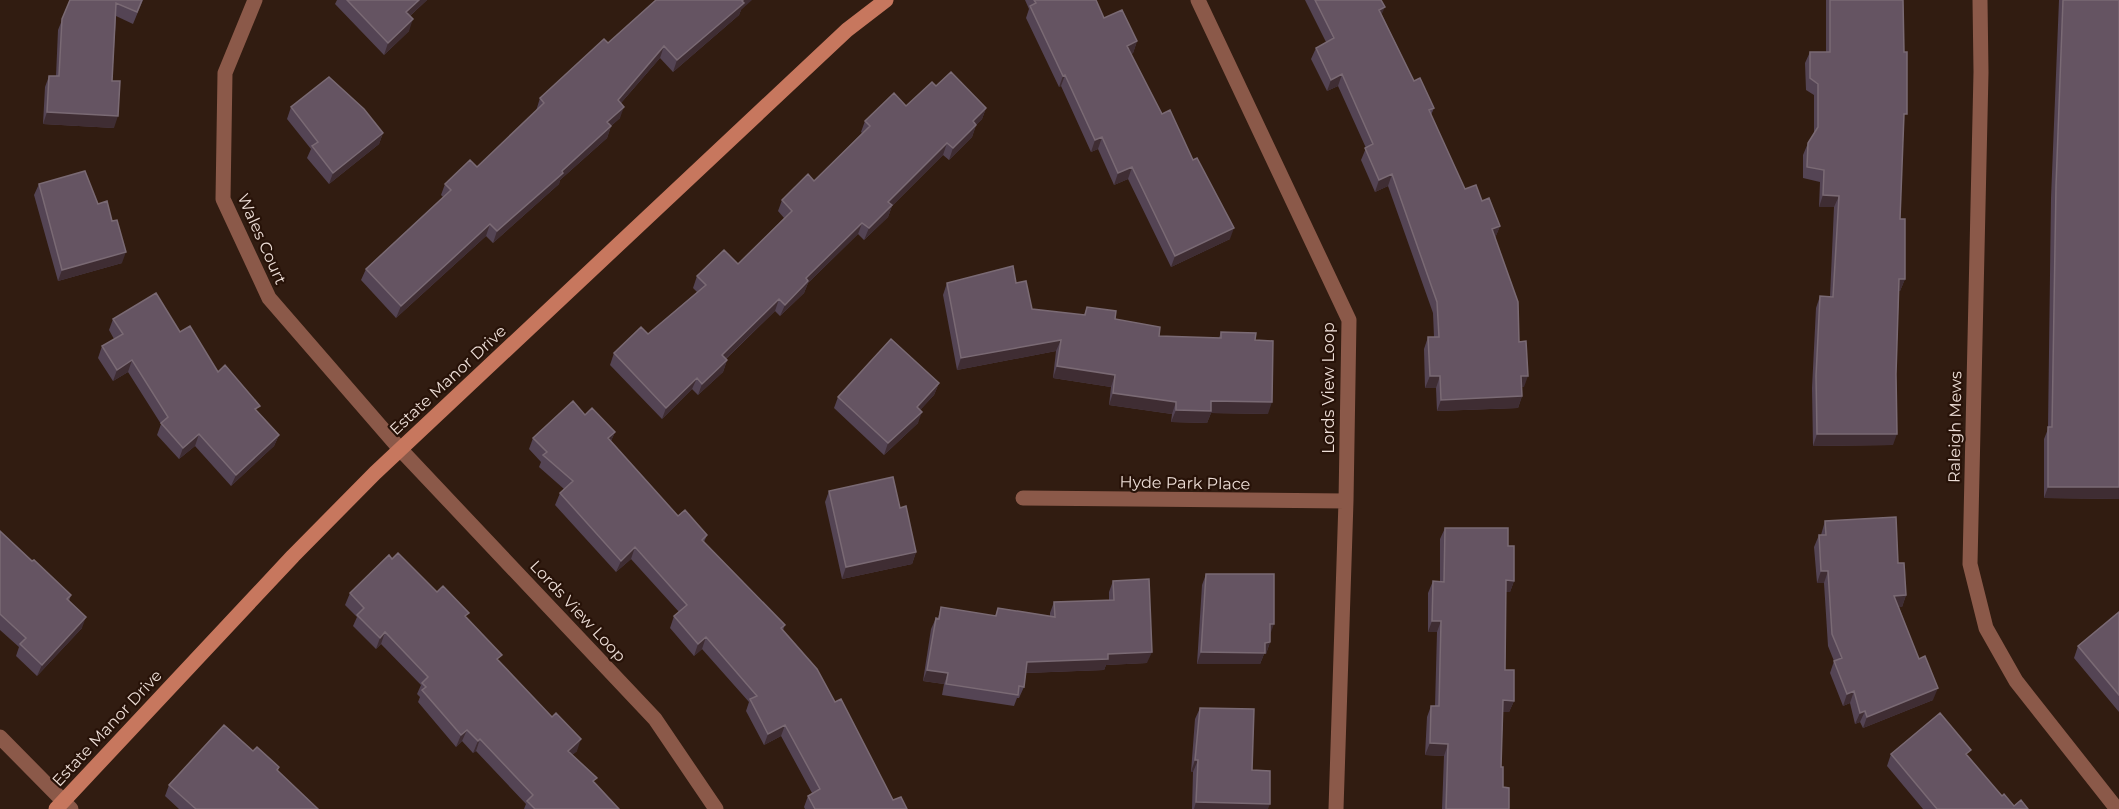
<svg xmlns="http://www.w3.org/2000/svg" width="2119" height="809" font-family="Montserrat,sans-serif">
<style>
.lines{fill:none;stroke-linecap:round;stroke-linejoin:round}
.street{stroke:#8b5949;stroke-width:15}
.secondary{stroke:#c7775e;stroke-width:15}
.wall{fill:#544454}
.shaded-wall{fill:#3f2d33}
.building{fill:#655462;stroke:#7a6a74;stroke-width:1.5}
.labels{text-anchor:middle;dominant-baseline:central;stroke-width:4.5;stroke-linejoin:round;paint-order:stroke}
.street-label{font-size:16px;fill:#edded7;stroke:#271208}
</style>
<rect width="100%" height="100%" fill="#311c11"/>
<g class="lines">
<path class="street" d="M255,0L225,73L223,199L269,298L400,449L655,719L716,809
M1198,0L1349,320L1346,501L1336,809
M1980,0L1981,72L1970,564L1986,628L2016,681L2117,809
M1023,498L1346,501
M0,737L71,809"/>
<path class="secondary" d="M56,809L293,556L375,473L847,30L886,0"/>
</g>
<path class="wall" d="M70,0H143L133,24L116,16L112,81L114,128L43,124L45,87L49,76H56L58,30Z
M337,0H427L410,16L409,31L384,55L335,4Z
M1025,0H1096L1104,18L1137,41L1133,53L1131,54L1162,114L1230,239L1171,267L1128,179L1114,185L1098,149L1091,152L1061,86L1059,87L1026,18L1029,9Z
M1305,0H1381L1382,15L1414,81L1434,108L1431,115L1465,189L1482,201L1500,226L1495,238L1519,342L1524,387H1521L1522,396L1518,408L1437,411L1436,388H1425L1424,349L1428,337H1434L1433,313L1388,186L1375,192L1361,160L1366,148L1338,86L1327,91L1311,59L1316,48L1326,42Z
M1826,0H1903V124L1900,219L1905,279L1900,291H1899L1893,445L1813,446L1812,388L1816,308L1820,296L1830,297L1834,207H1819L1820,182L1803,178V155L1808,143L1814,133V95L1806,90L1805,63L1810,52H1826Z
M2059,0H2119V499L2044,498V439L2048,429L2051,198Z
M741,10L739,15L673,72L660,58L621,103L620,118L611,126L607,138L560,180L559,184L493,243L486,236L396,318L361,280L366,269L443,197L441,195L445,184L477,167L536,111L540,98L608,43Z
M936,86L986,108L982,119L976,125L972,137L949,160L943,155L892,206L888,217L864,240L858,234L808,283L804,293L780,316L775,311L726,359L727,360L723,372L698,395L692,389L662,419L610,365L614,353L648,334L697,292L693,288L697,276L738,264L784,218L778,211L782,200L814,181L862,133L861,132L865,121L906,106Z
M291,107L383,133L379,144L329,184L307,158L311,149L287,119Z
M39,184L122,263L58,281L34,195Z
M947,283H1016L1032,309L1084,315L1087,307L1159,336L1219,338L1221,332L1255,340L1268,414L1211,413L1207,423L1171,422L1172,414L1109,405L1111,387L1053,378L1056,351L957,370L943,295Z
M113,319L180,332L258,412L279,435L274,446L231,486L195,446L179,459L157,435L161,424L128,372L113,381L98,358L102,346L114,339L109,330Z
M939,383L934,395L920,410L918,423L884,455L834,408L838,397Z
M585,415L615,432L611,441L678,516L707,535L704,542L785,625L783,630L835,702L893,800L907,809H805L804,807L808,796L812,793L781,736L764,745L746,711L749,702L702,649L694,656L670,628L674,616L679,612L631,559L616,572L555,505L560,493L564,489L539,467L541,462L529,449L533,438Z
M829,491L900,508L916,552L912,564L842,579L825,502Z
M1825,521L1898,563L1906,595L1902,607H1899L1933,700L1863,728L1860,722L1855,724L1850,703L1843,706L1830,673L1834,661L1828,646L1824,583H1817L1814,547L1819,535H1821Z
M1445,528L1508,546L1514,581L1510,592H1506L1505,670L1514,701L1509,712H1503L1501,767L1503,787L1509,809H1442L1444,756L1425,755L1427,717L1431,706H1435L1437,632H1428V593L1433,581L1440,582V539Z
M0,531L32,561L71,595L69,601L82,628L37,676L16,656L19,647L0,630Z
M392,559L437,592L467,618L499,661L577,751L572,755L595,783L619,809H524L526,804L476,751L473,753L462,741L456,747L418,702L420,697L417,694L421,685L381,644L376,649L353,626L357,617L345,605L350,593Z
M1206,574L1270,633V642L1266,654H1264L1260,664H1197L1202,585Z
M1113,581L1147,663L1106,665L1104,670L1026,673L1024,687L1019,698H1017L1014,706L942,695L944,684L923,681L931,629L936,618H938L941,607L995,616L998,608L1050,616V613L1054,602L1109,600V592Z
M2119,612V712L2074,658L2078,646Z
M1200,708L1252,770L1268,809H1192L1193,772H1191L1195,719Z
M253,751L278,771L318,809H179L165,796L169,785Z
M1891,754L1969,757L2002,796L2014,806L2028,809H1923L1887,766Z"/>
<path class="shaded-wall" d="M419,0H427L402,23L406,12Z
M743,0H752L741,10L739,15L673,72L677,60Z
M1385,7L1380,18L1379,10Z
M413,19L409,31L384,55L388,43Z
M1137,41L1133,53L1123,58L1127,46Z
M664,46L660,58L614,111L618,100Z
M1342,74L1338,86L1327,91L1331,80Z
M1065,75L1061,86L1059,87L1063,76Z
M624,107L620,118L603,133L607,122Z
M986,108L982,119L968,133L973,121Z
M47,112L118,116L114,128L43,124Z
M976,125L972,137L949,160L953,148Z
M611,126L607,138L560,180L559,184L493,243L497,231Z
M383,133L379,144L329,184L333,173Z
M1102,137L1098,149L1091,152L1095,140Z
M947,143L943,155L892,206L888,217L864,240L869,228L888,202Z
M1132,167L1128,179L1114,185L1118,173Z
M1392,174L1388,186L1375,192L1379,180Z
M1823,195L1839,196L1834,207H1819Z
M862,223L858,234L808,283L804,293L780,316L785,305L806,278Z
M490,224L486,236L396,318L401,306Z
M1500,226L1495,238L1487,241L1492,229Z
M1234,228L1230,239L1171,267L1175,256Z
M126,252L122,263L58,281L62,270Z
M1899,279H1905L1900,291L1895,290Z
M779,299L775,311L718,366L722,355Z
M1061,340L1056,351L957,370L961,358Z
M132,360L128,372L113,381L117,370Z
M727,360L723,372L698,395L702,384Z
M1057,366L1115,375L1111,387L1053,378Z
M1430,376H1440L1436,388H1425Z
M1521,376H1528L1524,387H1517Z
M697,378L692,389L662,419L666,408Z
M939,383L934,395L913,418L917,407Z
M1113,393L1176,402L1172,414L1109,405Z
M1522,396L1518,408L1437,411L1441,400Z
M1211,401L1272,402L1268,414L1211,413L1207,423L1171,422L1176,410Z
M922,412L918,423L884,455L888,443Z
M615,432L610,443L608,438Z
M199,434L195,446L179,459L183,448Z
M1817,434H1897L1893,445L1813,446Z
M279,435L274,446L231,486L236,475Z
M2048,487H2119V499L2044,498Z
M635,547L631,559L616,572L621,561Z
M916,552L912,564L842,579L846,567Z
M1821,571H1828L1824,583H1817Z
M1506,580L1514,581L1510,592H1502Z
M1906,595L1902,607H1890L1894,596Z
M86,617L82,628L37,676L42,665Z
M1432,621H1441L1437,632H1428Z
M1270,624H1274L1270,635Z
M385,632L381,644L376,649L380,638Z
M706,637L702,649L694,656L698,644Z
M1270,642L1266,654H1264L1260,664H1197L1201,652Z
M1152,652L1147,663L1106,665L1104,670L1023,673L1027,662L1108,654Z
M927,670L948,673L944,684L923,681Z
M1938,688L1933,700L1863,728L1867,717Z
M1854,691L1850,703L1843,706L1847,694Z
M1503,700L1514,701L1509,712H1499Z
M1865,711L1860,722L1855,724L1860,713Z
M785,725L781,736L764,745L768,734Z
M467,730L462,741L456,747L461,735Z
M480,739L476,751L473,753L478,741Z
M581,739L577,751L563,763L568,751Z
M1430,743L1448,744L1444,756L1425,755Z
M1195,760H1198L1193,772H1191Z
M1196,802L1270,804L1268,809H1194Z"/>
<path class="building" d="M70,0H142L137,12L116,3L112,81H120L118,116L47,112L49,76H59L62,19Z
M347,0H419L406,12L413,19L388,43Z
M656,0H743L742,1L744,3L677,60L664,46L618,100L624,107L607,122L611,126L562,171L563,173L497,231L490,224L401,306L366,269L451,190L445,184L470,160L477,167L544,103L540,98L604,39L608,43Z
M1034,0H1096L1104,18L1122,10L1137,41L1127,46L1162,114L1170,110L1193,160L1197,158L1234,228L1175,256L1132,167L1118,173L1102,137L1095,140L1065,75L1063,76L1030,6L1036,3Z
M1315,0H1381L1385,7L1379,10L1414,81L1420,78L1434,108L1429,110L1465,189L1476,185L1482,201L1489,198L1500,226L1492,229L1518,302L1519,342L1526,341L1528,376H1521L1522,396L1441,400L1440,376H1430L1428,337H1439L1437,302L1392,174L1379,180L1365,148L1373,144L1342,74L1331,80L1316,48L1334,38Z
M1830,0H1903L1904,52H1907V114H1904L1900,219H1905V279H1899L1896,374L1897,434H1817L1816,376L1820,296L1833,297L1839,196L1823,195L1824,170L1807,167L1808,143L1818,127V84L1810,78V52H1830Z
M2063,0H2119V487H2048V427H2052L2056,186Z
M951,72L986,108L973,121L976,125L953,148L947,143L888,202L892,205L869,228L862,223L806,278L808,281L785,305L779,299L722,355L727,360L702,384L697,378L666,408L614,353L641,327L648,334L706,285L697,276L724,250L738,264L792,211L782,200L808,174L814,181L870,126L865,121L894,93L906,106L932,82L936,86Z
M329,77L364,109L383,133L333,173L312,146L318,142L291,107Z
M85,171L98,204L107,201L112,221L117,220L126,252L62,270L39,184Z
M1013,266L1016,283L1026,281L1032,309L1085,315L1087,307L1116,311L1115,319L1160,327L1159,336L1221,338V332L1256,333L1255,340L1273,341L1272,402L1211,401V411L1176,410V402L1113,393L1115,375L1057,366L1061,340L961,358L947,283Z
M156,293L180,332L190,326L218,372L225,365L260,406L255,409L279,435L236,475L199,434L183,448L161,423L168,417L132,360L117,370L102,346L123,334L113,319Z
M891,339L939,383L917,407L922,412L888,443L838,397Z
M573,401L585,415L592,408L615,432L608,438L678,516L685,510L707,535L702,540L785,625L781,628L817,669L835,702L841,699L893,800L901,797L907,809H815L808,796L820,789L785,725L768,734L750,699L757,696L706,637L698,644L674,616L687,605L635,547L621,561L560,493L573,481L543,455L547,452L533,438Z
M893,477L900,508L906,506L916,552L846,567L829,491Z
M1896,517L1898,563H1904L1906,595L1894,596L1919,659L1925,656L1938,688L1867,717L1865,711L1860,713L1854,691L1847,694L1834,661L1842,658L1832,634L1828,571H1821L1819,535H1826L1825,521Z
M1445,528H1508V546H1514V581L1506,580L1505,670H1514V701L1503,700L1501,767H1503V787L1509,788V809H1446L1448,744L1430,743L1431,706H1439L1441,621H1432L1433,581L1444,582Z
M0,531L32,561L34,560L71,595L67,599L86,617L42,665L20,644L26,638L0,614Z
M398,553L437,592L443,586L469,613L465,616L502,655L497,659L552,717L556,713L581,739L568,751L597,778L593,781L619,809H535L527,801L533,795L480,739L478,741L467,730L461,735L422,690L426,687L422,683L428,677L385,632L380,638L357,615L364,608L350,593L389,555L392,559Z
M1206,574H1274V624H1270V642L1265,643V653L1201,652Z
M1149,579L1152,652L1108,654V659L1027,662L1024,687L1019,686L1018,695L946,684L948,673L927,670L936,618L939,619L941,607L996,616L998,608L1055,617L1054,602L1114,600L1113,581Z
M2119,612V695L2078,646Z
M1200,708L1254,709L1252,770L1270,771V804L1196,802L1198,760H1195Z
M1940,713L1971,750L1966,754L2002,796L2004,794L2014,806L2021,800L2028,809H1937L1891,754Z
M224,725L253,751L257,747L279,767L277,770L318,809H196L169,785Z"/>
<g class="labels">
<g class="street-label">
<text transform="translate(262 239) rotate(66)">Wales Court</text>
<text transform="translate(448 380) rotate(-43)">Estate Manor Drive</text>
<text transform="translate(1328 388) rotate(-90)">Lords View Loop</text>
<text transform="translate(1955 427) rotate(-89)">Raleigh Mews</text>
<text transform="translate(1185 483) rotate(1)">Hyde Park Place</text>
<text transform="translate(578 611) rotate(47)">Lords View Loop</text>
<text transform="translate(107 728) rotate(-47)">Estate Manor Drive</text>
</g>
</g>
</svg>
